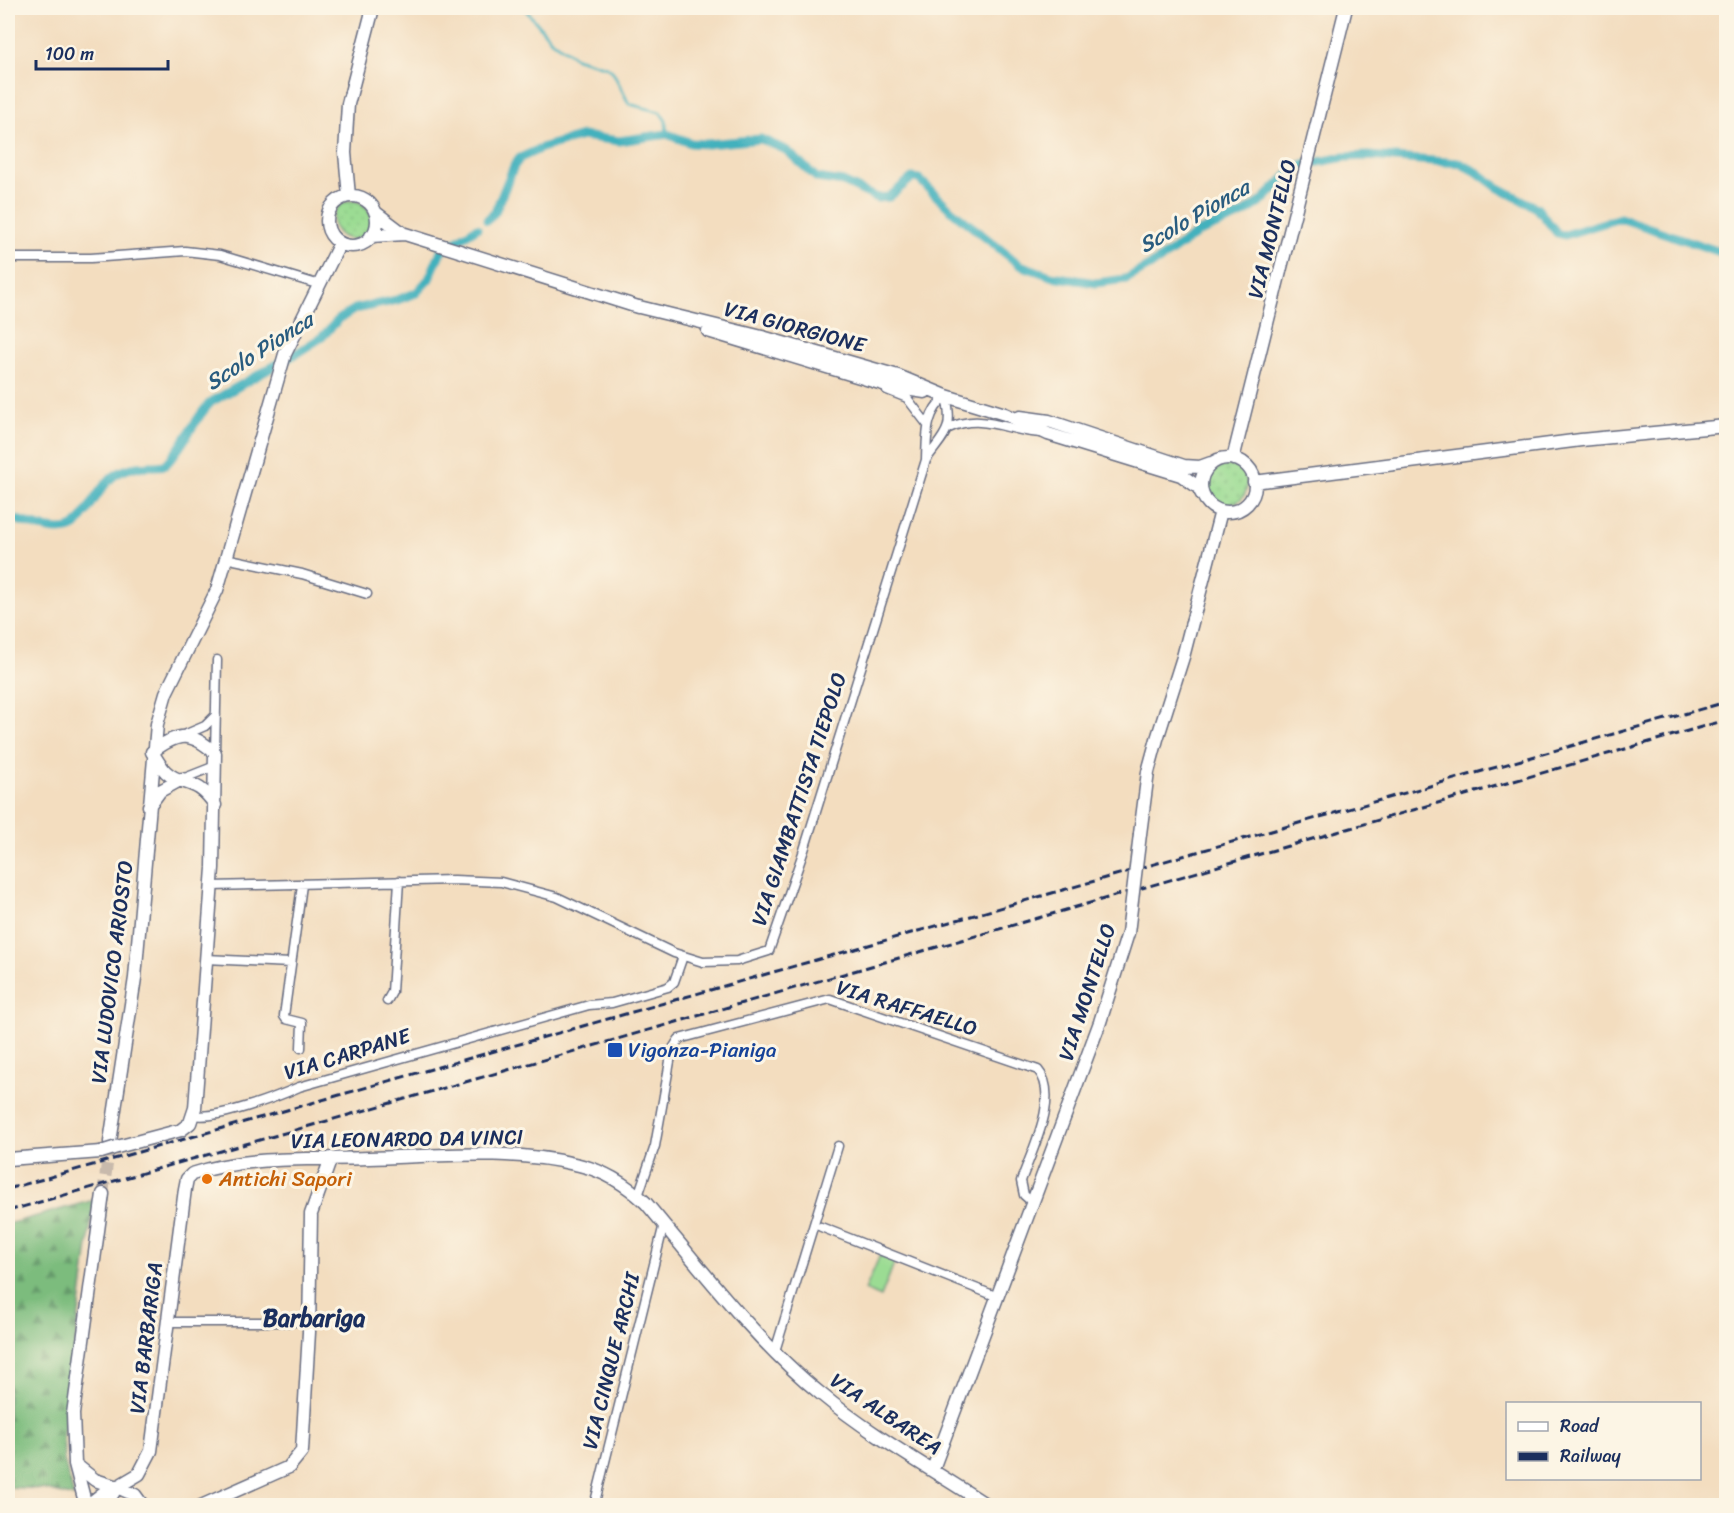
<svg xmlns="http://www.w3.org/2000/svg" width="1734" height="1513" font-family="Sriracha,sans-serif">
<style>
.grass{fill:url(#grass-dots);stroke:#5b8678;stroke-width:1.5}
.forest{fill:url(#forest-firs);stroke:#4c766e;stroke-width:1.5}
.park{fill:#9bdc93;stroke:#5b8678;stroke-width:1.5}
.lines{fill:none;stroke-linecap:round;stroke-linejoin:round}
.stream{stroke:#42b1bd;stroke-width:3}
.canal{stroke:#42b1bd;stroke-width:9}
.secondary-tunnel{stroke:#c8baac;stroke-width:12;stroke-dasharray:12 6;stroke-linecap:butt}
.street-casing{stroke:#676c80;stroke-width:11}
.secondary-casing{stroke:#676c80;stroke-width:15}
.street{stroke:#fff;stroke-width:8}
.secondary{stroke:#fff;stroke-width:12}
.rail{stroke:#1b2f5e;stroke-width:3;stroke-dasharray:9 4.5;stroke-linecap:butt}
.secondary-bridge-casing{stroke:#676c80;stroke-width:15;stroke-linecap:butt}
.secondary-bridge{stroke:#fff;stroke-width:12}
.transit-dot{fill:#1a4fb4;stroke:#fcf5e5;stroke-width:2}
.food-dot{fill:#e8710a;stroke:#fcf5e5;stroke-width:2}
.labels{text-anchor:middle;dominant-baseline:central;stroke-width:6;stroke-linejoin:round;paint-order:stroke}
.street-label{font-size:21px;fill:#1b2f5e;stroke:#fcf5e5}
.transit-label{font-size:21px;fill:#164399;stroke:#fcf5e5;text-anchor:start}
.food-label{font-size:21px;fill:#c56008;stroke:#fcf5e5;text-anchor:start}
.water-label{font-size:22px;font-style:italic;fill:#295c7f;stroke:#fcf5e5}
.quarter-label{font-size:24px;font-weight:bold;fill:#1b2f5e;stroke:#fcf5e5}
</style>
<defs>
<pattern id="grass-dots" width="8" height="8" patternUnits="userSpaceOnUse" patternTransform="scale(1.5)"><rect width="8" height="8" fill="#9bdc93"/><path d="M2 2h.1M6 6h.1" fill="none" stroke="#85bd81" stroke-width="1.8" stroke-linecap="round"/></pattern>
<pattern id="forest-firs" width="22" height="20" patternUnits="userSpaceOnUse" patternTransform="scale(1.5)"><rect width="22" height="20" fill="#7cbc7d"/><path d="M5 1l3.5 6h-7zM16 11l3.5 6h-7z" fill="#65996a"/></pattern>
</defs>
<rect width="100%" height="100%" fill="#fcf5e5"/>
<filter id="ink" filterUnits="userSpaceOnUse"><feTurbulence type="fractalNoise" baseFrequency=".0167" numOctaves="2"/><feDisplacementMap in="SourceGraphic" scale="12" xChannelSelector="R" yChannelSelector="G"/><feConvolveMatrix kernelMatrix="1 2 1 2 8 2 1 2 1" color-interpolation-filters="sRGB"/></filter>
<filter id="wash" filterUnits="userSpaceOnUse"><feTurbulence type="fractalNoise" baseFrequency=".008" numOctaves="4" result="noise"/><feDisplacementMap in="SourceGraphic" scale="24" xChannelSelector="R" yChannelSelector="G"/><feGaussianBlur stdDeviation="1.35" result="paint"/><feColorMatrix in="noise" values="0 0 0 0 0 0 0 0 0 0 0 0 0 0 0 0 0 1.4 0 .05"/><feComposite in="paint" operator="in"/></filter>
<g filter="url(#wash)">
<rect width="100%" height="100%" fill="#f3ddbf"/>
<path class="grass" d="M333 220a19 19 0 1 1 38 0a19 19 0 1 1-38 0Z
M1209 485a19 19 0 1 1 38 0a19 19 0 1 1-38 0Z"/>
<path class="forest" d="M94,1200L63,1434L64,1460L74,1497L43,1489L8,1487V1224Z"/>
<path class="park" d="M880,1255L895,1261L881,1297L865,1290Z"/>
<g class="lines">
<path class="stream" d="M524,8L552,41L576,58L607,67L613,72L629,104L660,112L666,121L667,134"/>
<path class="canal" d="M487,220L495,212L514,166L520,158L544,147L582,136L619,141L667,134L691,143L707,144L761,139L786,150L817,178L843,182L877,198L889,197L912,178L919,179L951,210L1020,265L1051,276L1096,283L1126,279L1158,261L1199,232L1241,215L1261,202L1297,166L1345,157L1369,156L1459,163L1477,172L1497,187L1537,208L1557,233L1565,235L1620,218L1726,254
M8,517C26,522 57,537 75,526C94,508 100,477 128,469C140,465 153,467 165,465C184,447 193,420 211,402L297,353L322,337L339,319L355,309L397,300L416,293L429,279L441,251L477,228"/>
</g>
</g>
<g filter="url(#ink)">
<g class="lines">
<path class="secondary-tunnel" d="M103,1194L110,1142"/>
<defs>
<path id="street" d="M8,258H91L185,251L220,255L317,284
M887,390L907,398L927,424
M949,428C982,412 1009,432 1042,433
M225,558L302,574L367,594
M184,735L205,726L216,715
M215,753L217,660
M182,779L215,766
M212,886L454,880L501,882L557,897L674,953L703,962L737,961L769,951L804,850L926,460C927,434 925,414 946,396C954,431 945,433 926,460
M206,959L291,963
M387,1001L392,992L399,881
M301,1048L302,1023L286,1019L284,1016L302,885
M194,1115C216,1120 277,1097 299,1087L589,1005L612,1003L668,987L674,982L683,956
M638,1196L655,1146L672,1050L679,1039L830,999L1038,1070C1061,1096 1031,1152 1021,1181L1024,1195L1032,1202
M821,1227L998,1297
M168,1322H294
M775,1351L838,1146
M594,1506L664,1224"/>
<path id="secondary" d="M349,196L345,153L348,104L373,8
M327 221a25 25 0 1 1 50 0a25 25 0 1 1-50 0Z
M375,212L404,234
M371,236L405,234L638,307
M631,305L762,337L898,376L946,396L1005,414L1048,434L1181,475L1198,487L1203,496
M708,331L893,387L925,392
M1020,417L1049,421L1184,466L1200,467L1211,463
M1201 485a27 27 0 1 1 54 0a27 27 0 1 1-54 0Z
M1233,459L1346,8
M1254,482L1581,440L1726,426
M152,752C156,758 160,766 166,772C182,787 197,777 215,805
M149,806L160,791L182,779
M1140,834L1148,772L1157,739L1183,657L1221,511
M110,1142L135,978L157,724L166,693L217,590L285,354L340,243
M117,1147L181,1130L190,1123L195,1108L213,868L215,753C191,731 178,732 152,752
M8,1159L101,1152
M75,1464L95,1480L117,1487L139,1474L151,1451L185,1189L187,1179L192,1174C249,1155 310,1160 369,1158C439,1156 510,1148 579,1165C605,1171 627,1185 646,1203C699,1266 757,1343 821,1394C873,1437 932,1469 988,1506
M933,1469L1100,1022L1128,933
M86,1506L75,1464L73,1414L103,1194
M87,1506L111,1487
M111,1506L110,1498L117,1487L135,1495L143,1506
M201,1506L289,1467L302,1451L309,1332L311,1214L331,1158"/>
</defs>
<use href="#street" class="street-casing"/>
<use href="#secondary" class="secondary-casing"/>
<use href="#street" class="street"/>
<use href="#secondary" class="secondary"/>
<path class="rail" d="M8,1189L1726,702
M8,1211L607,1042L1726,720"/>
<defs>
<path id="secondary-bridge" d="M1128,933L1140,834
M101,1152L117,1147"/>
</defs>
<use href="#secondary-bridge" class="secondary-bridge-casing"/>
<use href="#secondary-bridge" class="secondary-bridge"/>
</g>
</g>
<rect class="transit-dot" x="607" y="1042" width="16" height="16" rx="3"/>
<circle class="food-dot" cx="207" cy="1179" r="6"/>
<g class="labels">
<g class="street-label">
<text transform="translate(1272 229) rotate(-76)">VIA MONTELLO</text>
<text transform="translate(795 327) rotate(15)">VIA GIORGIONE</text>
<text transform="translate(799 799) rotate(-72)">VIA GIAMBATTISTA TIEPOLO</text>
<text transform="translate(112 972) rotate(-83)">VIA LUDOVICO ARIOSTO</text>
<text transform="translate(1087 992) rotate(-72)">VIA MONTELLO</text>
<text transform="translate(907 1008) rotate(17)">VIA RAFFAELLO</text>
<text transform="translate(347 1054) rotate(-17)">VIA CARPANE</text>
<text transform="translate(407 1139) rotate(-1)">VIA LEONARDO DA VINCI</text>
<text transform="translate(146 1338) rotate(-83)">VIA BARBARIGA</text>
<text transform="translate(611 1361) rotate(-76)">VIA CINQUE ARCHI</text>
<text transform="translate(886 1414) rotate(34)">VIA ALBAREA</text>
</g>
<g class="transit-label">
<text x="628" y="1050">Vigonza-Pianiga</text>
</g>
<g class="food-label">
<text x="219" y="1179">Antichi Sapori</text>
</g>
<g class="water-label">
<text transform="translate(1194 216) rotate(-30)">Scolo Pionca</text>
<text transform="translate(259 351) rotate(-33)">Scolo Pionca</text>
</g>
<g class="quarter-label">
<text x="314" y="1318">Barbariga</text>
</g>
</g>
<rect width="1734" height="1513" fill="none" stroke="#fcf5e5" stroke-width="30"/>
<rect x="1506" y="1402" width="195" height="78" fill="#fcf5e5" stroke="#a2a6af" stroke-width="1.5"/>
<rect x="1518" y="1422" width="30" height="9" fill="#ffffff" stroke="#a2a6af" stroke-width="1.5"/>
<text x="1560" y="1432" font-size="18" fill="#1b2f5e">Road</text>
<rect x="1518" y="1452" width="30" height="9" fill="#1b2f5e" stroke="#a2a6af" stroke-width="1.5"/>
<text x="1560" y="1462" font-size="18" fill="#1b2f5e">Railway</text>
<path d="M36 60v9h132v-9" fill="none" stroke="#1b2f5e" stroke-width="3"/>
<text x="45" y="60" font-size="18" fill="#1b2f5e" stroke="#fcf5e5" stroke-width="4.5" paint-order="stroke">100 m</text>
</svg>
